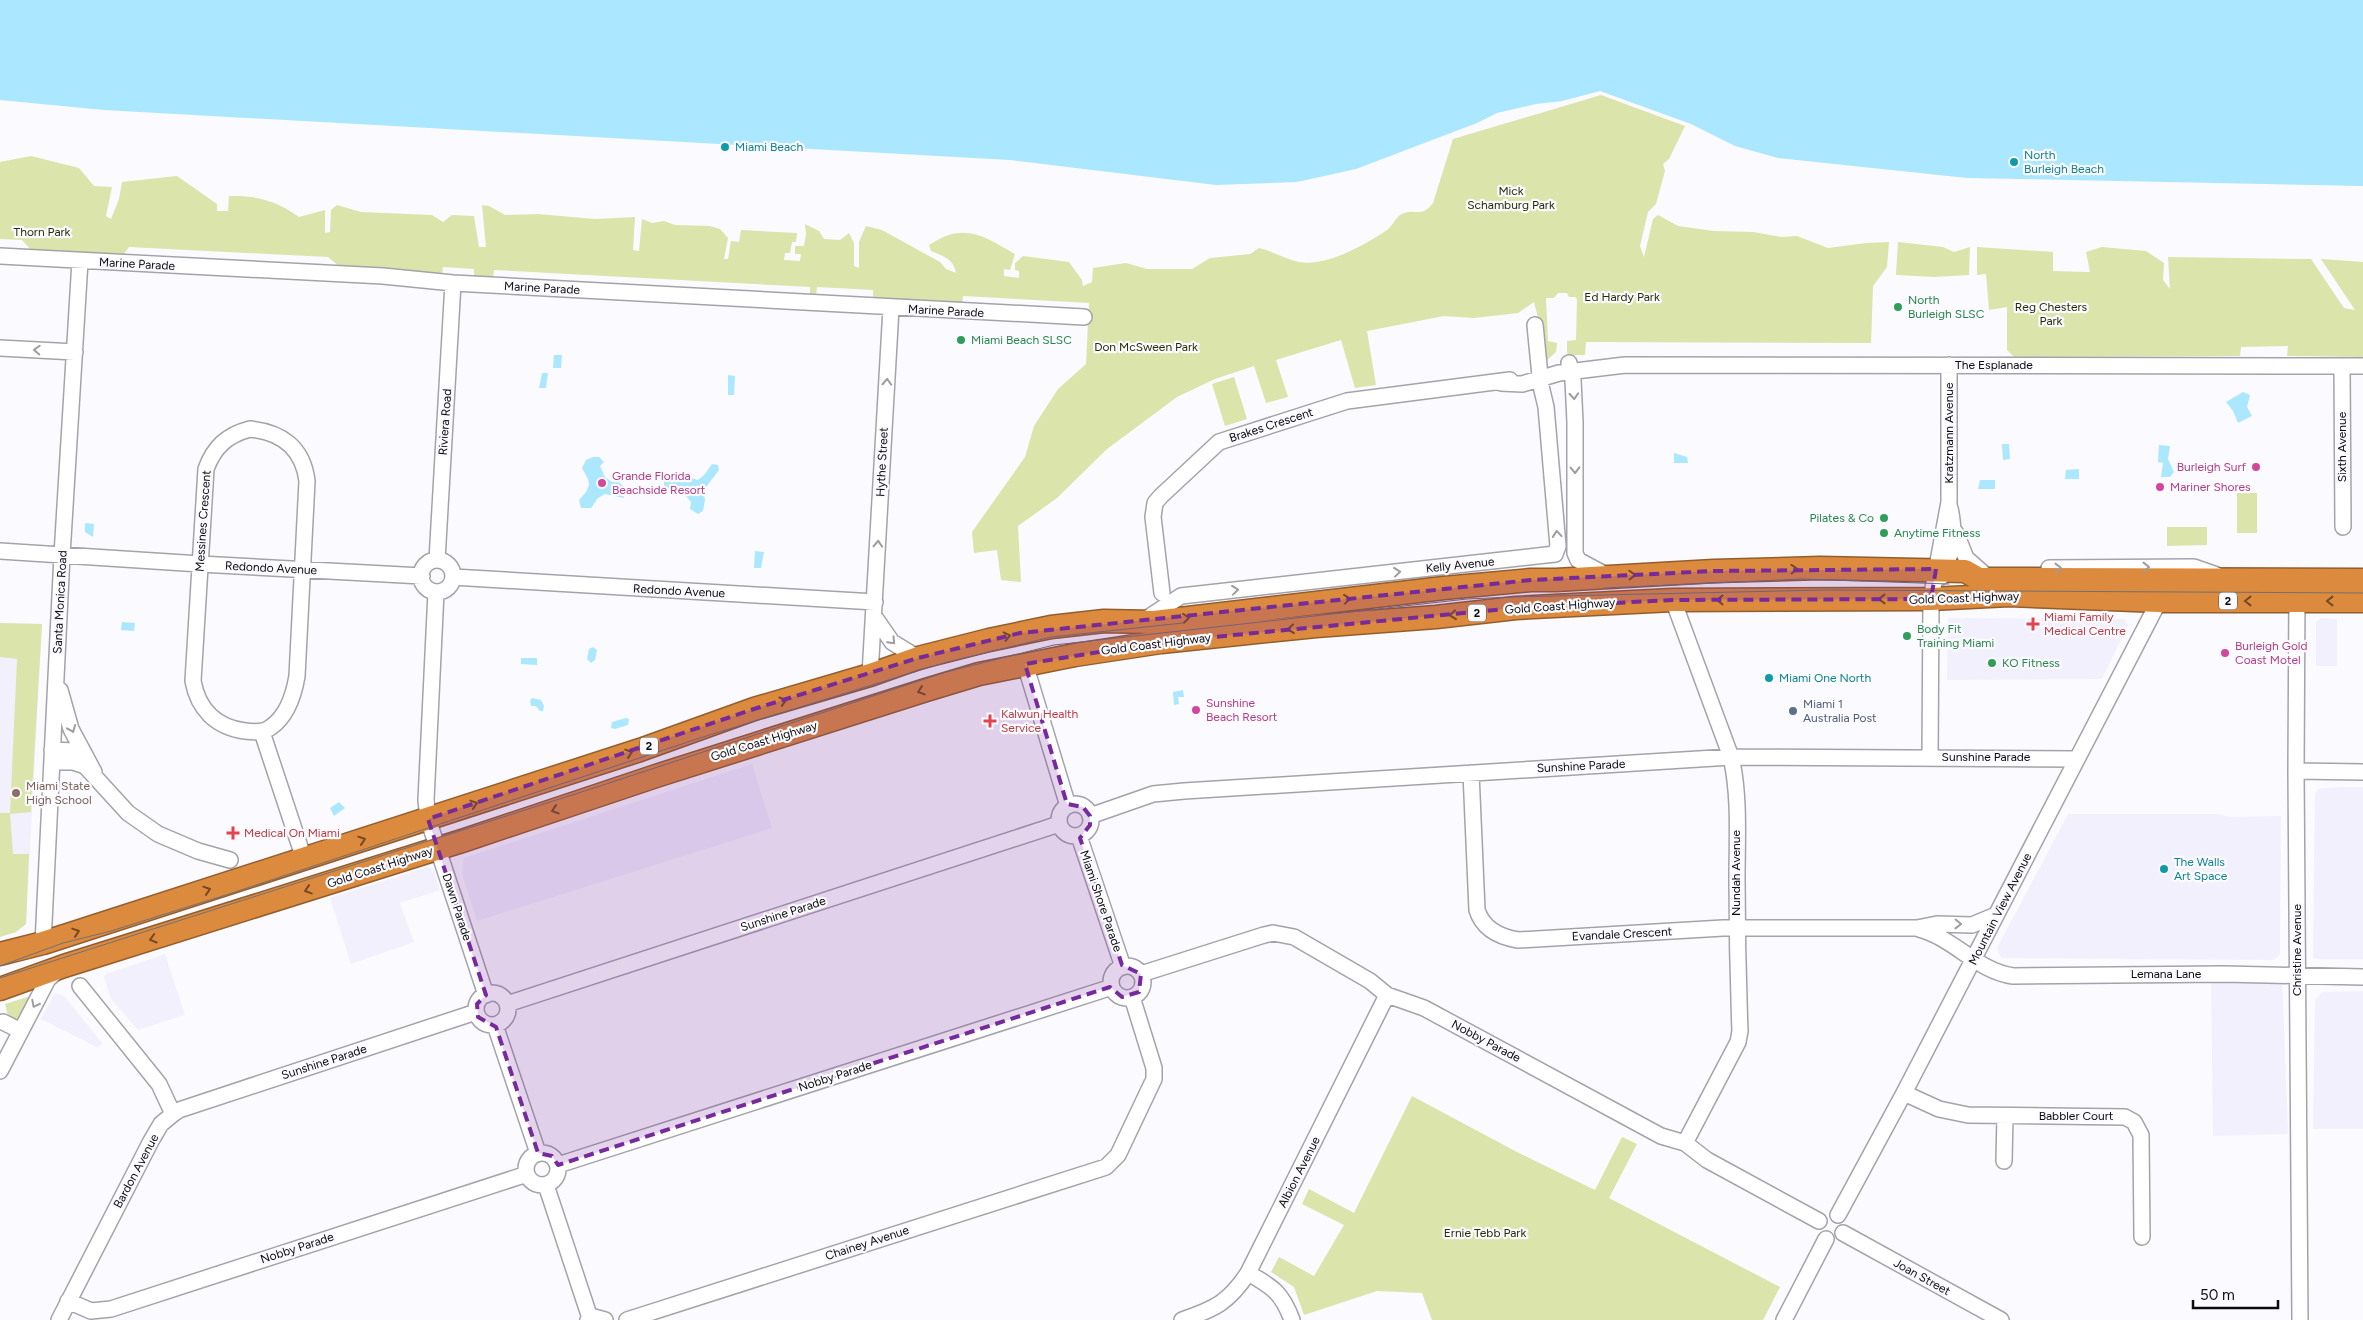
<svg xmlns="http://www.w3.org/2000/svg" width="2363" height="1320" font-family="Figtree,sans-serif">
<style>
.built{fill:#f2f0fd}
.green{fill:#dbe4ab}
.water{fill:#abe7fe}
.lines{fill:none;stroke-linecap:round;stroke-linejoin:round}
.minor-casing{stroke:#a4a3ab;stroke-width:18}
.highway-casing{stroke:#935e2d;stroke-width:25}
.minor{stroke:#fff;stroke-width:15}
.highway{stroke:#dc8a3d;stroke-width:22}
.tram{stroke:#717074;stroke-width:1}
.oneway{stroke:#9d9d9f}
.oneway2{stroke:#744a26}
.marked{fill:#772a9c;fill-opacity:0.2;stroke:#772a9c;stroke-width:4;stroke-dasharray:10 6;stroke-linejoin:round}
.culture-dot{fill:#0f9aa8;stroke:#fbfafe;stroke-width:2}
.leisure-dot{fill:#2e9e5b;stroke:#fbfafe;stroke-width:2}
.hotel-dot{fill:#d1479c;stroke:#fbfafe;stroke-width:2}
.health-dot{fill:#e0444e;stroke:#fbfafe;stroke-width:2}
.service-dot{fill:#5c6f8a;stroke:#fbfafe;stroke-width:2}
.education-dot{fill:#8d6e63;stroke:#fbfafe;stroke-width:2}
.labels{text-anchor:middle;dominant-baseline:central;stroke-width:4.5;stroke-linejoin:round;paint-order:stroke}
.shield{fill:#fbfafe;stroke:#535356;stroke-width:1}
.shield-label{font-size:11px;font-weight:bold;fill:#0b0b0e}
.culture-label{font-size:12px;fill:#0d838f;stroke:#fbfafe;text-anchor:start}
.park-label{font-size:12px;fill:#282c06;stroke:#fbfafe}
.street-label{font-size:12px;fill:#0b0b0e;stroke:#fbfafe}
.leisure-label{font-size:12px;fill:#27864d;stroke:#fbfafe;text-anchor:start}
.hotel-label{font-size:12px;fill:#b23c85;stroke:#fbfafe;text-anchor:start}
.health-label{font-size:12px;fill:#be3a42;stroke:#fbfafe;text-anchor:start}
.service-label{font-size:12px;fill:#4e5e75;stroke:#fbfafe;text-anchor:start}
.education-label{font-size:12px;fill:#785e54;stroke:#fbfafe;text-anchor:start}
</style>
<rect width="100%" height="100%" fill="#fbfafe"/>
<path class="built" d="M1948,618L2124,619L2128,625L2102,679L1947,680Z
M2321,618L2337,619V666H2316V622Z
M0,623L42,624L26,924L16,932L0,937Z
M752,764L772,828L477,921L462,874L464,858Z
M2341,787H2363V959H2317L2313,958L2315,794L2318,789Z
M2068,814H2218L2230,817L2281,816L2280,954L2274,960L2001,958L1997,948Z
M428,867L433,869L440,890L400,903L414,942L351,964L330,898Z
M165,954L185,1015L138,1030L111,999L104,977L106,974Z
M2211,978H2282L2288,1134L2213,1136Z
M2363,991V1129H2313L2315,1000L2322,992Z
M55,993L64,996L103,1044L97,1047L41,1019Z"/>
<path class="green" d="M1601,95L1685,126L1669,159L1663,164L1665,171L1656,204L1648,212L1640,246L1644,257L1653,219L1658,215L1678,226L1714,231L1753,232L1781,237L1797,236L1828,248L1866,243L1889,242L1887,267L1873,286L1871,343L1586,342L1585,355H1570L1567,353V341L1576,340L1577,299L1575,297H1569L1567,293H1558L1554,298H1546L1548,341L1557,343L1556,352L1545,362L1540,325L1534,302L1518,313L1474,318L1444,316L1367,331L1376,385L1355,388L1341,340L1276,360L1288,397L1266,403L1254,366L1215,379L1177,397L1107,449L1057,498L1018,526L1021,582L1001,580L997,550L974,553L972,532L1025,457L1034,426L1058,389L1086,364L1089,303L963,296L962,305L873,299V290L817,287L816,296L810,295V287L494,270L493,278L474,277V269L443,267L442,275L406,270L340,267L328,257L129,247L123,255L32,251L22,240L0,239V162L31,156L79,168L94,186L112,187L106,216L111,219L119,199L122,182L177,176L217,204V211H228L229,196C255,195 278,201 299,217L325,210V233L330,232L331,210L337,205L361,212L432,215L443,222L452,215L474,216L479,247H486L482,205L489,206L505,215L538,214L595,219L635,217L633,250L639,251L642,219L652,223L664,221L675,225L710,226L720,229L728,238L724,259H728L731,241L739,242L741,230L797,233L796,242H792L790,253H785L784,260L800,261L801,254H795V246H804L806,234L805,224L819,231L824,239L840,240L849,233L854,243V266L859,268V242L866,226L882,230L940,262L946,269L956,273C954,259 943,256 931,251L929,245C964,222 982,235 1015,254L1010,270L1004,269V276L1019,278V271L1015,270V263L1023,256L1069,262L1082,280L1083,286L1092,282L1093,268L1126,263L1147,269H1192L1210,258L1250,254L1259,248C1272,251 1285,259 1299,262C1325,267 1363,246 1384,232C1391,229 1394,220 1400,215C1413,206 1420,220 1433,203L1453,139Z
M1898,242L1943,247L1954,252L1970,247L1969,275L1934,277L1896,275Z
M1977,247L2053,252V271L2086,272H2090L2086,252L2102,247L2146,251L2164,263L2163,280L2170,289L2168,257L2311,259L2344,308L2355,310L2321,259L2363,262V357L2287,356L2288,346L2241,347L2240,356L2014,357L2007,350V307L1989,310L1986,274L1977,275Z
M1234,377L1247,419L1225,426L1212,384Z
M2237,493H2257V533H2237Z
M2167,527H2207V545L2167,546Z
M0,623L42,624L31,812L10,814L13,854H29L26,924L16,932L0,937V813H10L17,659L0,657Z
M34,995L21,1023L9,1020L5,1004Z
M1412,1096L1517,1152L1595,1190L1622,1137L1637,1144L1609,1198L1780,1287L1763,1320H1432L1422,1293L1377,1291L1304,1315L1294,1287L1271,1272L1279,1257L1314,1276L1344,1225L1302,1204L1309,1189L1354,1213Z"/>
<path class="water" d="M0,0H2363V186L1967,178L1778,158L1735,146L1691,124L1600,91L1562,101L1536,104L1497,113L1477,123L1356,169L1297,182L1216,185L1010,160L104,110L0,100Z
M554,355H562L561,368H553Z
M542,373H548L546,388H539Z
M728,375L735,376L734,395H728Z
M2243,392L2250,395L2247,407L2252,416L2238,423L2233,411L2226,402Z
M2002,444H2009L2010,459L2003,460Z
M2159,445L2170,446L2168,459L2174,472L2170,477H2161L2163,463L2158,462Z
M1674,453L1687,457L1688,463H1674Z
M593,457H599L604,462L600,466L605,477L612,482L618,481L624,487V498L605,494L598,498L591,508H581L579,500L586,492L589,485L588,479L582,468L586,460Z
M712,464L718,465L719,470L703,491L705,500L703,511L698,514L690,509L691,502L681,490L669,489L664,485V480C673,472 687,476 698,480L704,475Z
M2079,469V479H2065L2066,470Z
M1980,480H1995V489H1978Z
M85,523L94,524L93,537L85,532Z
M755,551L764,552L761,568H754Z
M122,622L135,623L134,631L121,630Z
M593,647L597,650L595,660L591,663L587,659L589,649Z
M521,658H537V665L521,664Z
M1183,690L1184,697H1178L1179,704L1174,705L1173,692Z
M532,698L541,700L544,706L543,711H540L536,706H531L530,701Z
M626,718L629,719L628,725L615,729L611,728L612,722Z
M339,802L345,808L334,816L330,808Z"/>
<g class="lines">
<defs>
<path id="minor" d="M0,256L383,276L453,283L1084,317
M0,348L75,352
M1569,363L1573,380L1575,422V553L1578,560L1606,575
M2342,367L2343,527
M1501,383L1522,384L1559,373L1625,365L2363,366
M250,429C282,432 303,448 307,481L297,676C294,694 287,716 271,727C264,733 253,732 245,731C216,727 198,709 193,681L206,469C214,447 227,435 250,429Z
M1956,533L1966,558L1983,573
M0,551L200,564L422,576
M437,560L453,283
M421 576a16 16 0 1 1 32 0a16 16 0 1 1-32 0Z
M2049,568L2194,567L2217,575
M453,577L875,602
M1941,577C1953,551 1956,537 1950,508
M436,592L426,800L428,819L486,995
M2297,592L2296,771L2300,1320
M1162,593L1153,517L1155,503L1161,496L1219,442L1347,401L1510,380
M1673,600L1731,757C1740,796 1737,839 1737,879C1737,930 1738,980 1740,1031L1738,1042L1685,1143
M874,616L892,642L918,658
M1143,621L1181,596L1555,554L1558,546L1546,407L1541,386L1535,325
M1025,664L1068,806
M870,675L891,308
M60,690L71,729L94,772
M262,732L304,859
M52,750L74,751L85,756
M1930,757L1931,599L1949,502V365
M52,762H73L85,766L128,813L158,834L198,851L230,860
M2296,771L2363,772
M1471,773L1477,910C1483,929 1500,937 1518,940L1723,928H1917L1937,924L1972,925L1996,915
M1059 820a16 16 0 1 1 32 0a16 16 0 1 1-32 0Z
M1090,816L1153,794L1184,791L1731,757L2077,759
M1079,836L1123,967
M1919,929C1954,938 1977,971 2013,976L2224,974L2363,977
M43,943L62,555L80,261
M1111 982a16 16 0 1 1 32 0a16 16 0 1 1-32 0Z
M1141,974L1264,935L1273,933L1294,937L1370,981L1387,995L1424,1008L1661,1136L1685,1143L1707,1160L1819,1221
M476 1009a16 16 0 1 1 32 0a16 16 0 1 1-32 0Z
M507,1004L1059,824
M3,1022L21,1031
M495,1025L538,1153
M0,1071L48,979L59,970
M1904,1093L1939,1109L1968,1115L2125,1117L2134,1122L2141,1135L2142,1237
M173,1114L179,1110L476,1012
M526 1169a16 16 0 1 1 32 0a16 16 0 1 1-32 0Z
M2004,1161L2005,1116
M558,1165L1112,987
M546,1185L590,1318
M1838,1215L1904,1093L2159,601
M1843,1233L2001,1320
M1248,1273C1273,1287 1282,1293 1292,1320
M68,1301L91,1311L111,1309L527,1174
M59,1320L151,1141L161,1124L173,1114L159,1084L80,986
M588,1320L594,1317L605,1320
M627,1320L1106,1167L1118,1155L1154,1079V1068L1132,997
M1182,1320C1215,1309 1229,1302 1248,1273L1387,995
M1784,1320L1826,1239"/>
<path id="highway" d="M0,954L43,943L640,750L754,709L870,675L918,658L989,640L1051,627L1104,621L1154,622L1444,588L1531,580H1556L1714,571L1820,568L1965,571L1979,579H1994L2363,580
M0,989L64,966L465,840L656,776L926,690L979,674L1075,655L1161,642L1316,626L1436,617L1516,608L1673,600L1931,599L2009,595L2159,601H2363"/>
</defs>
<use href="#minor" class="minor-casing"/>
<use href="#highway" class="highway-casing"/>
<use href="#minor" class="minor"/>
<use href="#highway" class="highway"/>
<path class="tram" d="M1604,588L1802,579L1949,584
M0,966L63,943L111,931L232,893L703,737L947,662L1051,637L1183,623
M0,978L597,787L946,672L1054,645L1467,599L1512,597L1826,590L2363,593"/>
</g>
<defs><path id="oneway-chevron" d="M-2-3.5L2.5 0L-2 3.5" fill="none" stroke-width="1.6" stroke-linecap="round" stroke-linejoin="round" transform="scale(1.25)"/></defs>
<g class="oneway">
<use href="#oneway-chevron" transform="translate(37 350) rotate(-177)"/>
<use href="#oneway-chevron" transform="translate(887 382) rotate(-87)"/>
<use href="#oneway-chevron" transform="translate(1574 396) rotate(87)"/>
<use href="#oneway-chevron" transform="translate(1575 470) rotate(89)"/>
<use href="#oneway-chevron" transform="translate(1557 534) rotate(-95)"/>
<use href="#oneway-chevron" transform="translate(878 544) rotate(-87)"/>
<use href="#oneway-chevron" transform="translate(2146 567)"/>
<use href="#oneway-chevron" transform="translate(2058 568) rotate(-1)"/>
<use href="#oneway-chevron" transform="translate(1397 572) rotate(-6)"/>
<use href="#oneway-chevron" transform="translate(1235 590) rotate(-6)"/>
<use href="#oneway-chevron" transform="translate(892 641) rotate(47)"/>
<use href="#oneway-chevron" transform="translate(72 729) rotate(68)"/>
<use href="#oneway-chevron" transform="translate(1958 924) rotate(1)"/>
<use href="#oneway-chevron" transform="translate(35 1004) rotate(117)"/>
</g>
<g class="oneway2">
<use href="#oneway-chevron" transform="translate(1794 569) rotate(-2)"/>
<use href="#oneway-chevron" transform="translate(1632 575) rotate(-2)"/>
<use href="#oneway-chevron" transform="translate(1347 599) rotate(-7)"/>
<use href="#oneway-chevron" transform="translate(1882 599) rotate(180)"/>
<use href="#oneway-chevron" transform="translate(1720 600) rotate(180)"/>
<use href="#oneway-chevron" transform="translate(2248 601) rotate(-180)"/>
<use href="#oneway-chevron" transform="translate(2330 601) rotate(-180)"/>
<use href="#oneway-chevron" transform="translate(1453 615) rotate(174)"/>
<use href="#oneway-chevron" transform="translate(1186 618) rotate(-7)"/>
<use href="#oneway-chevron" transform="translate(1291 629) rotate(174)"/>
<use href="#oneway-chevron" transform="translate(1007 636) rotate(-13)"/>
<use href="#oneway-chevron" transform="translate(921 691) rotate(162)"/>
<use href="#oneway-chevron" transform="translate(783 701) rotate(-17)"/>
<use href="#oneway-chevron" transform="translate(629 753) rotate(-18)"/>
<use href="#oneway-chevron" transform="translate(474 804) rotate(-18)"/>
<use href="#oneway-chevron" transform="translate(555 810) rotate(162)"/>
<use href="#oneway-chevron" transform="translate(362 840) rotate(-18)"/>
<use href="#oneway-chevron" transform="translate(207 890) rotate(-18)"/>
<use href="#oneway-chevron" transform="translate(308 890) rotate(162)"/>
<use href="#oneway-chevron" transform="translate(76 932) rotate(-18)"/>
<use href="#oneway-chevron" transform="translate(153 939) rotate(163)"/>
</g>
<path class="marked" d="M1936,569L1931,599L1673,600L1516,608L1161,642L1025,664L1067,804L1083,807L1090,816V825L1080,838L1122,965L1141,974L1139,992L1122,997L1110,987L558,1165L552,1156L538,1153L496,1027L478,1017L477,1004L486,995L428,819L754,709L918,658L1020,633L1531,580L1714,571Z"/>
<g class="culture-dot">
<circle cx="725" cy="147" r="5"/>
<circle cx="2014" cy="162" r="5"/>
<circle cx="1769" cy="678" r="5"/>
<circle cx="2164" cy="869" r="5"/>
</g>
<g class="leisure-dot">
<circle cx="1898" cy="307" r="5"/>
<circle cx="961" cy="340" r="5"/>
<circle cx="1884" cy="518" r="5"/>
<circle cx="1884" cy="533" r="5"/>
<circle cx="1907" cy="636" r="5"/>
<circle cx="1992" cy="663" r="5"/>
</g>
<g class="hotel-dot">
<circle cx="2256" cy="467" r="5"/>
<circle cx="602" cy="483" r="5"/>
<circle cx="2160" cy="487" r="5"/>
<circle cx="2225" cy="653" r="5"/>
<circle cx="1196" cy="710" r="5"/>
</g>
<g class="health-dot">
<path d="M2030.5 616.5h5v5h5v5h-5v5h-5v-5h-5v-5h5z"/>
<path d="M987.5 713.5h5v5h5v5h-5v5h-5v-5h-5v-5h5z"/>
<path d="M230.5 825.5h5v5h5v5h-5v5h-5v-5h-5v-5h5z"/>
</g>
<circle class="service-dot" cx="1793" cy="711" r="5"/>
<circle class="education-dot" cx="16" cy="793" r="5"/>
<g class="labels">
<g class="shield">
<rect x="2219" y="592.5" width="18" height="17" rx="4"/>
<rect x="1468" y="604.5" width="18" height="17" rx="4"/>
<rect x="640" y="737.5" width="18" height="17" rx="4"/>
</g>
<g class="shield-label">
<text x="2228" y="601">2</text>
<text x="1477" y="613">2</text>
<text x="649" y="746">2</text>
</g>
<g class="culture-label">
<text x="735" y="147">Miami Beach</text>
<text x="2024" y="155">North<tspan x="2024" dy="14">Burleigh Beach</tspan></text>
<text x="1779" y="678">Miami One North</text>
<text x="2174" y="862">The Walls<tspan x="2174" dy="14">Art Space</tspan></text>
</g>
<g class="park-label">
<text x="1511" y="191">Mick<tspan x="1511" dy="14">Schamburg Park</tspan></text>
<text x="42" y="232">Thorn Park</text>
<text x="1622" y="297">Ed Hardy Park</text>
<text x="2051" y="307">Reg Chesters<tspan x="2051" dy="14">Park</tspan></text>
<text x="1146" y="347">Don McSween Park</text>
<text x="1485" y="1233">Ernie Tebb Park</text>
</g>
<g class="street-label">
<text transform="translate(137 264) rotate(3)">Marine Parade</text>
<text transform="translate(542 288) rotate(3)">Marine Parade</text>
<text transform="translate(946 311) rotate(3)">Marine Parade</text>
<text x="1994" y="365">The Esplanade</text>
<text transform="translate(445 422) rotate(-86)">Riviera Road</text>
<text transform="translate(1271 425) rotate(-18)">Brakes Crescent</text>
<text transform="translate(1949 433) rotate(-90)">Kratzmann Avenue</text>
<text transform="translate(2342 447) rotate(-90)">Sixth Avenue</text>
<text transform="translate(882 462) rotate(-87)">Hythe Street</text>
<text transform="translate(203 521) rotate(-86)">Messines Crescent</text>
<text transform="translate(1460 565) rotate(-6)">Kelly Avenue</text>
<text transform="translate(271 568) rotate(3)">Redondo Avenue</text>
<text transform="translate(679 591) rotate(3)">Redondo Avenue</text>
<text transform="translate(1964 598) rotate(-2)">Gold Coast Highway</text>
<text transform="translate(60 602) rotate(-87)">Santa Monica Road</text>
<text transform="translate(1560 606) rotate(-4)">Gold Coast Highway</text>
<text transform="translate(1156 644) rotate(-7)">Gold Coast Highway</text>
<text transform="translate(764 741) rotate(-17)">Gold Coast Highway</text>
<text x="1986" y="757">Sunshine Parade</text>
<text transform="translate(1581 766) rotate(-3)">Sunshine Parade</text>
<text transform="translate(380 867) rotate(-18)">Gold Coast Highway</text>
<text transform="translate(1736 873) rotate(-90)">Nundah Avenue</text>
<text transform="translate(1101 901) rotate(71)">Miami Shore Parade</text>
<text transform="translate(457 907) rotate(72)">Dawn Parade</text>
<text transform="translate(2000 909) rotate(-63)">Mountain View Avenue</text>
<text transform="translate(783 914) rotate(-18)">Sunshine Parade</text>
<text transform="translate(1622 934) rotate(-3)">Evandale Crescent</text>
<text transform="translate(2297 950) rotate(-90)">Christine Avenue</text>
<text x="2166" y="974">Lemana Lane</text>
<text transform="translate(1486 1041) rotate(28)">Nobby Parade</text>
<text transform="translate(324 1062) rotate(-18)">Sunshine Parade</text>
<text transform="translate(835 1076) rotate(-18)">Nobby Parade</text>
<text x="2076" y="1116">Babbler Court</text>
<text transform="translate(136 1171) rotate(-62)">Bardon Avenue</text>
<text transform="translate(1299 1172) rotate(-63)">Albion Avenue</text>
<text transform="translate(867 1243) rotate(-18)">Chainey Avenue</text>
<text transform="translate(297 1248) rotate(-18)">Nobby Parade</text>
<text transform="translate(1922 1277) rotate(29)">Joan Street</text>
</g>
<g class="leisure-label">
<text x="1908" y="300">North<tspan x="1908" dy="14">Burleigh SLSC</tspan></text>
<text x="971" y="340">Miami Beach SLSC</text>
<text x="1874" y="518" text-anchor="end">Pilates &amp; Co</text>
<text x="1894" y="533">Anytime Fitness</text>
<text x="1917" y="629">Body Fit<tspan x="1917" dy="14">Training Miami</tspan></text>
<text x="2002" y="663">KO Fitness</text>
</g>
<g class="hotel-label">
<text x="2246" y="467" text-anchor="end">Burleigh Surf</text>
<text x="612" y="476">Grande Florida<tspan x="612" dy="14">Beachside Resort</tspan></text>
<text x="2170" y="487">Mariner Shores</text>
<text x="2235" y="646">Burleigh Gold<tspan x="2235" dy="14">Coast Motel</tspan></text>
<text x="1206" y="703">Sunshine<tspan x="1206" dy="14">Beach Resort</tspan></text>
</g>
<g class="health-label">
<text x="2044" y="617">Miami Family<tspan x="2044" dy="14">Medical Centre</tspan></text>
<text x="1001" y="714">Kalwun Health<tspan x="1001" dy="14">Service</tspan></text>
<text x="244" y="833">Medical On Miami</text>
</g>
<g class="service-label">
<text x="1803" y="704">Miami 1<tspan x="1803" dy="14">Australia Post</tspan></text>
</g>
<g class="education-label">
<text x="26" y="786">Miami State<tspan x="26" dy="14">High School</tspan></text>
</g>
</g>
<path d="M2193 1300v8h85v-8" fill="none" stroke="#0b0b0e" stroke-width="2.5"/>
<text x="2200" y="1300" font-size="15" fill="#0b0b0e" stroke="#fbfafe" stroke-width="4" paint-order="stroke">50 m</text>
</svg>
